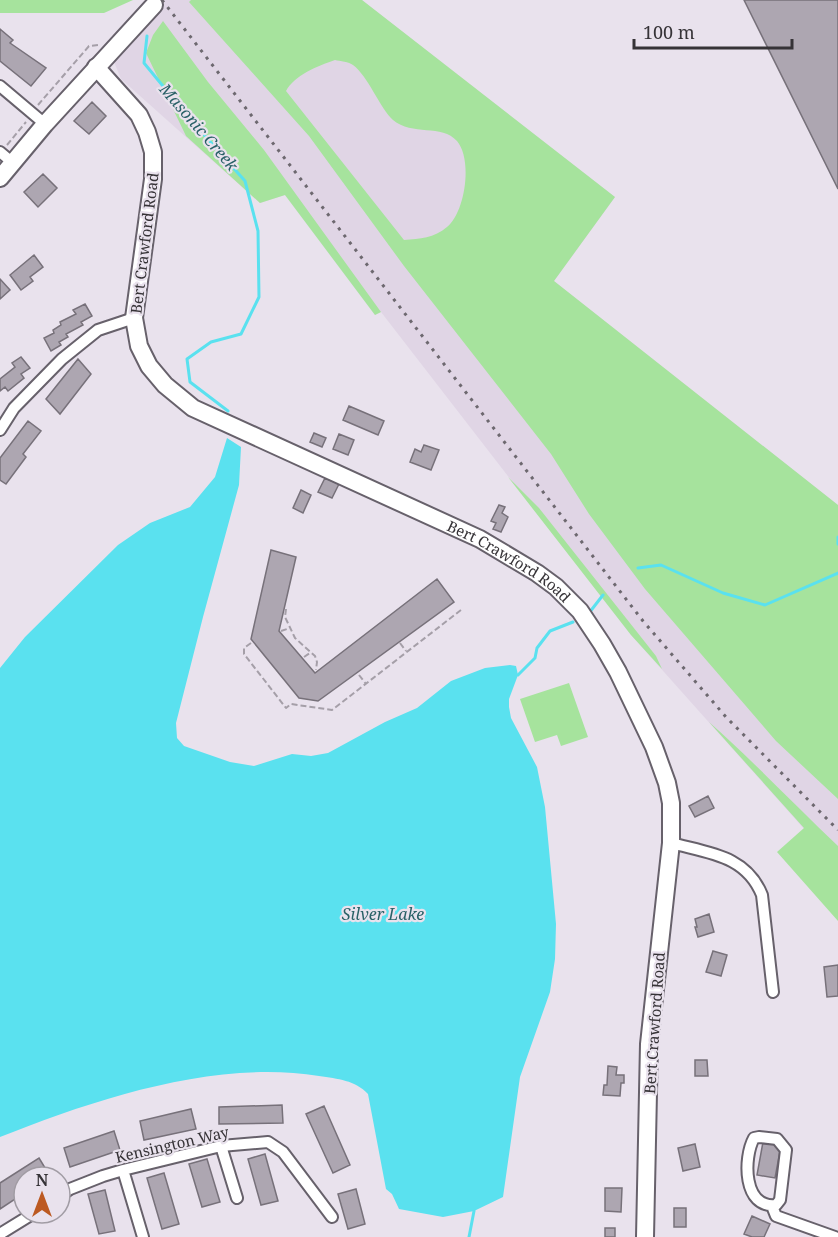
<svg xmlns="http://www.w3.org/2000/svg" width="838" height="1237" font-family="'Noto Serif',serif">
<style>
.built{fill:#e0d5e5}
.green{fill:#a6e39d;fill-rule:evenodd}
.water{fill:#5ae1ef}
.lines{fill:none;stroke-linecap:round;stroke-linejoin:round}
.stream{stroke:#5ae1ef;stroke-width:3}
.building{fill:#ada6b1;stroke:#77717a;stroke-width:1.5}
.street-casing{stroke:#67616b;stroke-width:14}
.secondary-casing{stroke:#67616b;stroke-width:20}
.path{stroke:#a59fa8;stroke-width:2;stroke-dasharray:6 3;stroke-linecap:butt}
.street{stroke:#fff;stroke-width:10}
.secondary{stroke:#fff;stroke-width:16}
.rail{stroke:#6d686f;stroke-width:3;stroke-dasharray:3 6;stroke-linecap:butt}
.labels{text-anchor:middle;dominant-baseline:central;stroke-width:4.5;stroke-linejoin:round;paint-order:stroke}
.street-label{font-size:15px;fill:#363337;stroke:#e9e2ed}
.water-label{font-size:16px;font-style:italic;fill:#296167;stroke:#e9e2ed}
</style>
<rect width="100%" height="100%" fill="#e9e2ed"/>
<path class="built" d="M157,0H362L615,197L554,281L838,505V867L631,635L381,312L375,315L285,195L260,203L121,79L110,52Z"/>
<path class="green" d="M0,0H133L104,13H0Z
M191,0H362L615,197L554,281L838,505V799L776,741L645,589L589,514L551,454L404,266L309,136L189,2ZM335,60C340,61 349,62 353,65C368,76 380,108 393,120C412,136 442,124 457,141C473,160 465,213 447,227C434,238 420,239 404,240L286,91C295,75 317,66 335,60Z
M163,21L208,82L264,150L381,312L375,315L285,195L260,203L186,136L146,53L153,35Z
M508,477L539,508L656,656L662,669L631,635Z
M569,683L588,737L561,746L557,735L535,742L520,699Z
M709,722C754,762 795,805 838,846V921L777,852L804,828Z"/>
<path class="water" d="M227,438L241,447L239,485L203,617L176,723L177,738L184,746L230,762L254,766L292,754L311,756L328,753L385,722L417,708L451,681L485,668L510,665L516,666L518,675L509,699V707L511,718L537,767L545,807L556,924L555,959L550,992L520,1077L503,1197L474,1211L443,1217L399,1209L392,1194L386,1189L368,1094C355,1080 338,1079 319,1076C216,1059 95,1099 0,1137V668L25,637L118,545L150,523L190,507L215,477Z"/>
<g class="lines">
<path class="stream" d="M147,36L144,63L190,119L245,181L258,231L259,297L241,334L211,342L187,359L190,382L228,411
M838,537V544
M638,568L661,565L723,593L765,605L838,573
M589,613L603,595
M518,675L535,658L537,648L550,631L573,622
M469,1237L474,1211"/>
</g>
<path class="building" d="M744,0H838V189Z
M0,29L13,40L10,43L46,68L31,86L0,61Z
M92,102L106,116L89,134L74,121Z
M43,174L57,188L38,207L24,192Z
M34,255L43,267L30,277L33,281L21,290L10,275Z
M0,279L10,290L0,299Z
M85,304L92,316L81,322L83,325L66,334L68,337L59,342L61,345L51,351L44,338L54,333L53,330L61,325L60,322L76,314L73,310Z
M21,357L30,368L21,374L24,378L8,391L5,387L0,391V379L15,367L12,363Z
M78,359L91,374L60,414L46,399Z
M349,406L384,421L378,435L343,420Z
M28,421L41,431L23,454L26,457L6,484L0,480V458Z
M314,433L326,438L322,447L310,442Z
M339,434L354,440L348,455L333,449Z
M424,445L439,450L431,470L410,462L415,449L421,452Z
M325,478L339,484L332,498L318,492Z
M301,490L311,495L303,513L293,508Z
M499,505L505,507L502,513L508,517L501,532L493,529L496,523L491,521Z
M271,550L296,557L279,631L315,673L437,579L454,602L318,701L299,698L251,639Z
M708,796L714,808L695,817L689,806Z
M709,914L714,932L698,937L695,927H697L695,919Z
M713,951L727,955L721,976L706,972Z
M838,965V996L827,997L824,967Z
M695,1060H707L708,1076H695Z
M608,1066L617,1067L616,1075H624V1083H621L620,1096L603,1095L604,1085H607Z
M282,1105L283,1123L219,1124V1107Z
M324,1106L350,1165L333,1173L306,1114Z
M191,1109L196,1129L144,1140L140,1121Z
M114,1131L120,1150L70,1167L64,1148Z
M763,1142L781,1146L775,1178L757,1175Z
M695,1144L700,1167L683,1171L678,1148Z
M265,1154L278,1201L261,1205L248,1159Z
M39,1158L50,1176L24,1177V1193L0,1209V1183Z
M207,1159L220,1202L202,1207L189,1164Z
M164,1173L179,1224L162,1229L147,1178Z
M605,1188H622L621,1212L605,1211Z
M356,1189L365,1224L348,1229L338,1194Z
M105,1190L115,1231L99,1234L88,1194Z
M674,1208H686V1227H674Z
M752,1216L770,1224L764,1237H752L744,1234Z
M605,1228H615V1237H605Z"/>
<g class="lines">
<defs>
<path id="street" d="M0,86L45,124
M0,152L13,163
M0,430L14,408L62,359L98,330L134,318
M671,843C708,853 746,855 762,895L773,992
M759,1137L777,1139L786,1150L780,1200L776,1205C743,1209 743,1158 754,1138Z
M221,1146L237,1198
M123,1170L143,1237
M60,1196L70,1189L103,1176L123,1170L221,1146L268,1142L283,1152L332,1217
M772,1206L776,1216L835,1237
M0,1234L34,1213"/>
<g id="secondary">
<path id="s1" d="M96,67L139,115L147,132L153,152V179L134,318L139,346L149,366L165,385L193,408L480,539L537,573L556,587L580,611L602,644L618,672L654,747L667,783L671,803V843L649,1044L645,1237"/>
<path d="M0,178L45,124L154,5"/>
</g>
</defs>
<use href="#street" class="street-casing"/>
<use href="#secondary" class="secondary-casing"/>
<path class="path" d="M38,105L89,46L98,45
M7,145L26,122
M286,609L285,617L295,638L315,656L317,662L316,670
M281,631L290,628
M251,643L244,648V654L286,708L291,704L332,710L461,610
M400,643L406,651
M304,657L310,653
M359,675L366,684"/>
<use href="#street" class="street"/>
<use href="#secondary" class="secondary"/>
<path class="rail" d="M162,0L643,621L726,717L838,830"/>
</g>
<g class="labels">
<g class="street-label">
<text transform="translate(144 243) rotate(-83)">Bert Crawford Road</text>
<text stroke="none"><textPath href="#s1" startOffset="735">Bert Crawford Road</textPath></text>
<text transform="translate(654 1023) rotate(-86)">Bert Crawford Road</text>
<text transform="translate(172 1144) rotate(-13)">Kensington Way</text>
</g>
<g class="water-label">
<text transform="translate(199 127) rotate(49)">Masonic Creek</text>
<text x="383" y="914">Silver Lake</text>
</g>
</g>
<g transform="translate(42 1195)"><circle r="28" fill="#e9e2ed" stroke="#a19ca4" stroke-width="1.5"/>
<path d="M0-4.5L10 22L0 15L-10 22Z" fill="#bc5921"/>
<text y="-9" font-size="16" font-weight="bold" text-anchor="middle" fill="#363337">N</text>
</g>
<path d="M634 39v9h158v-9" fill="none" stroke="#363337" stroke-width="3"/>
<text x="643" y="39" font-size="18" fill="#363337" stroke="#e9e2ed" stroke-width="4.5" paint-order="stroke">100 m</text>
</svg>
